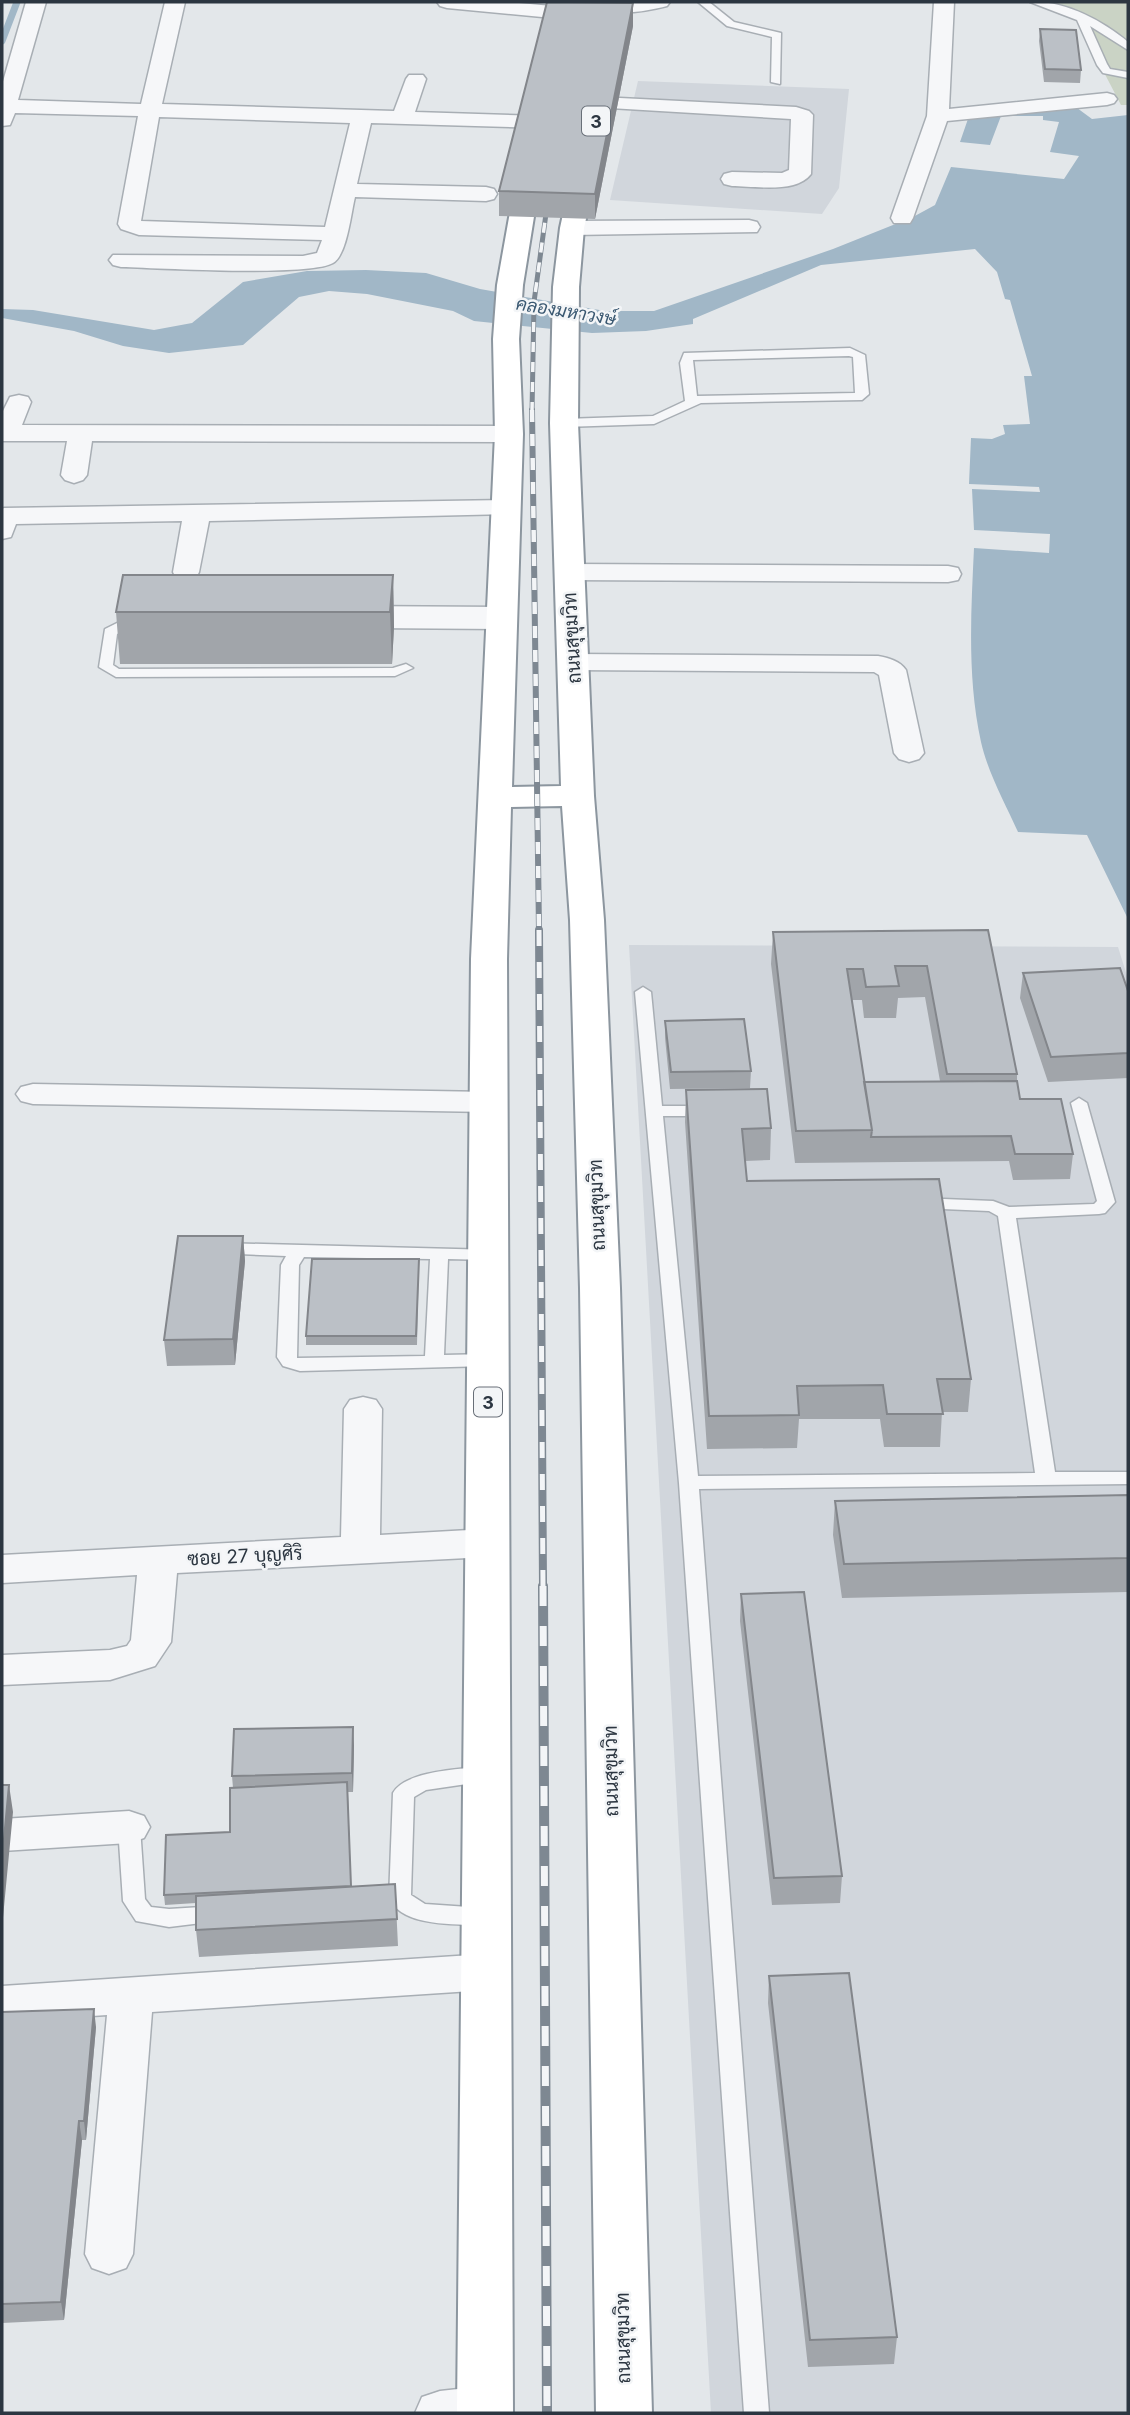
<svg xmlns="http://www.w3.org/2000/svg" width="1130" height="2415" font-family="Inter,Sarabun,sans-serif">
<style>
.built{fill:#d1d6dc}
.green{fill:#cad3c5}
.water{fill:#a1b7c7}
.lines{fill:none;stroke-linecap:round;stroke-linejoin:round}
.stream{stroke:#a1b7c7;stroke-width:7}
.service-casing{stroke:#a8aeb4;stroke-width:3}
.minor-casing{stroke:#a8aeb4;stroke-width:3}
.trunk-casing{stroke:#8c969f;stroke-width:4}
.service{fill:#f6f7f9;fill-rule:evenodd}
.minor{fill:#f6f7f9;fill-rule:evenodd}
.trunk{fill:#fff;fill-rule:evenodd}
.rail-far3-casing{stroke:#7e8892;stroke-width:5}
.rail-far2-casing{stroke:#7e8892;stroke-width:6}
.rail-far1-casing{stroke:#7e8892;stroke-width:8}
.rail-casing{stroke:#7e8892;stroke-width:10}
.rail-far3{stroke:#f3f5f7;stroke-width:3.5;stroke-dasharray:10;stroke-linecap:butt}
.rail-far2{stroke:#f3f5f7;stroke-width:4.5;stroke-dasharray:12;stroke-linecap:butt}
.rail-far1{stroke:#f3f5f7;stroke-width:5;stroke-dasharray:16;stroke-linecap:butt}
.rail{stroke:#f3f5f7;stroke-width:7;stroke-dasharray:20;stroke-linecap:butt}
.wall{fill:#a1a5aa;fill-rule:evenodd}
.shaded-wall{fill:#83868b}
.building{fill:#bbc0c6;stroke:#83868b;stroke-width:2}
.labels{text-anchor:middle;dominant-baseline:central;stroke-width:5;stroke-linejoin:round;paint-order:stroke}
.shield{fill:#f3f5f7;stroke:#686f78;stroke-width:2}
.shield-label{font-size:18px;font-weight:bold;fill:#2c3641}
.far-water-label{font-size:18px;font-style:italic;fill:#3a5871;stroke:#f3f5f7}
.street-label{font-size:19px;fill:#2c3641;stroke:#f3f5f7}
</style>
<rect width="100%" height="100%" fill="#e3e7ea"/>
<path class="built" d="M638,81L849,89L839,188L822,214L610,200Z
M629,945L1118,947L1128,979V2413H711Z"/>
<path class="green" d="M1034,2H1128V105H1121L1073,13Z"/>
<path class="water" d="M1073,105L1092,119L1128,115V919L1087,835L1018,832C1005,803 988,773 981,742C967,678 971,613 974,548L1049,553L1050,534L974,530L972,489L1040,492L1039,487L969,484L971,438L992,439L1005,434L1003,425L1030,424L1024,376H1032L1010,300L1005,299L997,272L975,249L821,265L693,319V324L646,331L592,333L474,321L453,311L367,294L329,291L299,297L243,345L169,353L123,346L74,331L2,318V309L33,310L154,330L192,323L243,282L307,271L366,270L426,273L480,289L605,311H654L833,249L913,217L935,205L951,167L1064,179L1079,156L1050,152L1059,122L1043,120V116H1001L990,145L960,142L969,116Z"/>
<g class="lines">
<path class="stream" d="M2,41L17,2"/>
<defs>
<path id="service" d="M698,2H709L734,22L781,33L780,84L771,82L772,37L727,26Z
M1030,2C1064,0 1103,21 1128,42V50L1090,26L1107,64L1110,69L1128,72V78L1103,73L1097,65L1077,20Z
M850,348L865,355L869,394L862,400L701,403L654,424L564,427L558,423L564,419L653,416L685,401L680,363L684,353ZM849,356L853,357L855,393L697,396L693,360Z
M138,620L145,624L143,627L127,629L117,634L113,665L119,669L393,668L406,664L413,668L395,676L116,677L99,667L105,629L119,622Z
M372,621H502L509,625L502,629L367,628V622Z
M643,987L651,992L662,1106H707L715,1111L707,1116H663L698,1476L1035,1473L998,1216L989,1211L919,1208L910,1203L919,1198L993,1201L1009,1207L1094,1204L1097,1201L1071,1103L1079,1098L1087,1103L1115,1202L1105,1213L1099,1214L1016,1218L1055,1472H1128V1484L699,1489L769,2413H744L679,1483L635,992Z
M221,1243L494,1250L497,1254L494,1258L488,1260L448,1259L444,1355L488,1354L497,1360L488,1366L300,1371L283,1366L277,1357L281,1265L286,1256L215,1253L212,1249L215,1245ZM304,1257L430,1259L425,1356L297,1358L299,1265Z
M487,1766L494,1768L498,1774L494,1780L426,1790L414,1797L411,1895L425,1904L483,1908L491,1911L494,1917L491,1923L483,1926C455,1923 405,1928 389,1899L393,1793C406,1770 463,1769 487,1766Z
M129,1819L137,1821L140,1827L145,1899L151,1907L169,1909L218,1906L226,1908L229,1914L226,1920L169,1927L136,1921L123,1901L118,1827L121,1821Z"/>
<path id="minor" d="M26,2H46L18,100L141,104L165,2H185L162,104L394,111L406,79L409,75H423L426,79L415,112L541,116L549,117L552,122L549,127L541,128L371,123L357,184L486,187L494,189L497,194L494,199L486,201L355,197C351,213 347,255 333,263C309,277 158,268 121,267L113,265L109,260L113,255L303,256L317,253L322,240L139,235L121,229L118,224L138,116L15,113L10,125L2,126V85ZM159,117L350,123L325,227L141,221Z
M437,2H507L563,7L570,9L573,13L570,17L563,19L447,8L440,6Z
M670,2L667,6C651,10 628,15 612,11L609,7L616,2Z
M934,2H954L949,109L1107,93L1114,95L1117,99L1114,103L1107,105L947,121L913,218L910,223H894L891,218L927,116Z
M600,97L796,107L809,111L813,115L811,174C796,194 754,186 732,186L724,184L721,179L724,174L732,172L782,173L789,170L791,119L593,107L589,103L593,99Z
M749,220L757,222L760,227L757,232L572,235L564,233L561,228L564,223L572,221Z
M19,395L28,397L31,402L22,425L509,426L518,429L522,434L518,439L509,442L92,441L87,475L83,480L74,483L65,480L61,475L67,441H2V413L10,397Z
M506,500L515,502L519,508L515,514L209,521L199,572L196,578L186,580L176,578L173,572L182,521L16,524L11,537L2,539V509L4,508Z
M569,564L948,566L958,568L961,574L958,580L948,582L569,580L559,578L556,572L559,566Z
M348,606L502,607L512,609L516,615L512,621L502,623L348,622L338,620L334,614L338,608Z
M573,654L878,656C889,658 900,661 906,670L924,753L919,759L909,762L899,759L894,753L879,675L874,672L573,670L563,668L559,662L563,656Z
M33,1084L489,1092L501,1095L506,1102L501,1109L489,1112L33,1104L21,1101L16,1094L21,1087Z
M363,1397L376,1400L382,1409L380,1535L487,1529L501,1533L507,1543L501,1553L487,1557L177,1573L171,1642L155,1666L110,1680L2,1685V1655L110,1650L127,1646L131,1640L137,1575L2,1583V1555L341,1537L344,1409L350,1400Z
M129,1811L144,1816L150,1827L144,1838L129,1843L2,1851V1819Z
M487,1954L503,1960L509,1972L503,1984L487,1990L152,2012L133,2254L126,2268L109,2274L92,2268L85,2254L107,2015L2,2022V1986Z
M485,2386L503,2392L510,2408L508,2413H415L422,2397L440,2391Z"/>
<path id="trunk" d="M530,160L538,162L542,167L523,285L519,339L523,434L512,787L561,786L550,423L553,287L560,228L573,168L576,163L585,161L594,163L597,168L584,228L579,287L578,423L594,796L604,920L620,1288L652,2413H596L580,1288L570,920L562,806L511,807L507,959L513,2413H457L471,959L495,434L493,339L497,285L518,167L522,162Z"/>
</defs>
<use href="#service" class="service-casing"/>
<use href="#minor" class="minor-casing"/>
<use href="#trunk" class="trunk-casing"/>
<use href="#service" class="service"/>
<use href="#minor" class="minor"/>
<use href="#trunk" class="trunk"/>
<defs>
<path id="rail-far3" d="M532,412L534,302L548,199"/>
<path id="rail-far2" d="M532,410L539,931"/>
<path id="rail-far1" d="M539,930L543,1587"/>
<path id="rail" d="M543,1586L547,2413"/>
</defs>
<use href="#rail-far3" class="rail-far3-casing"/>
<use href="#rail-far2" class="rail-far2-casing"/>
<use href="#rail-far1" class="rail-far1-casing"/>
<use href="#rail" class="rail-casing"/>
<use href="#rail-far3" class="rail-far3"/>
<use href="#rail-far2" class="rail-far2"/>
<use href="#rail-far1" class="rail-far1"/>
<use href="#rail" class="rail"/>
</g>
<path class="wall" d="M633,3V26L595,219L499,216V191Z
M1040,29L1081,70L1080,83L1044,82L1039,41Z
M393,575L394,627L392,664H120L116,612Z
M988,930L1017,1074V1081L1020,1099L1073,1154L1070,1179L1013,1180L1009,1161L795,1163L771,964L773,932ZM925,997L940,1081L864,1082L852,1000H862L864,1018H896L898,998Z
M1023,973L1128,991V1078L1048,1082L1020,998Z
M665,1021L751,1071L750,1088L670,1089L665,1038Z
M686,1090L771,1128L770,1160L745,1161L747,1181L971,1379L968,1412H942L940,1447H884L880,1419H799L797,1448L707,1449L685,1122Z
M243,1236L245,1261L235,1365L167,1366L164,1340Z
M419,1259L417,1345H306V1336Z
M1128,1495V1592L842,1598L833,1535L835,1501Z
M741,1594L842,1876L840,1903L772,1905L740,1621Z
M354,1745L353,1792H348L351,1887L395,1884L398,1946L199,1957L196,1930V1903L165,1905L164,1895L230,1832L233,1788L232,1776Z
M769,1976L897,2337L894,2364L808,2367L768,2003Z
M2,2012L96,2027L86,2140H82L64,2320L2,2323Z"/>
<path class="shaded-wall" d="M633,3V26L595,219V194Z
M393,575L394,627L392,664L390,612Z
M243,1236L245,1261L235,1365L233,1339Z
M353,1727L354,1745L353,1792L352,1773Z
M9,1785L13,1812L2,1928V1860Z
M94,2009L96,2027L86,2140L84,2121Z
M79,2121L82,2140L64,2320L61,2302Z"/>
<path class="building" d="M547,2L633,3L595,194L499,191Z
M1040,29L1076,30L1081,70L1045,69Z
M123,575H393L390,612H116Z
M988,930L1017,1074H947L927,966H895L899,986L866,987L863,969H847L872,1130L796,1131L773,932Z
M1120,968L1128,991V1053L1051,1057L1023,973Z
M744,1019L751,1071L671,1072L665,1021Z
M1017,1081L1020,1099H1061L1073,1154H1015L1011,1136L871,1137L872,1130L864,1082Z
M767,1089L771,1128L742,1129L747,1181L939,1179L971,1379H937L943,1414H887L883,1385L797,1386L799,1415L709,1416L686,1090Z
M178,1236H243L233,1339L164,1340Z
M312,1259H419L416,1336H306Z
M1128,1495V1558L844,1564L835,1501Z
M804,1592L842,1876L774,1878L741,1594Z
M353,1727L352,1773L232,1776L234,1729Z
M347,1782L351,1886L164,1895L166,1835L230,1832V1788Z
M2,1785H9L2,1860Z
M395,1884L397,1919L196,1930V1896Z
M849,1973L897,2337L810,2340L769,1976Z
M94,2009L84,2121H79L61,2302L2,2304V2012Z"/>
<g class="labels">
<g class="shield">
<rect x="582" y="106.5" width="28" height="29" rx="5"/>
<rect x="474" y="1387.5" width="28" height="29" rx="5"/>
</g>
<g class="shield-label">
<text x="596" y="121">3</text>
<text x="488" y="1402">3</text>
</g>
<g class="far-water-label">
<text transform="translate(566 311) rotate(9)">คลองมหาวงษ์</text>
</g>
<g class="street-label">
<text transform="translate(572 638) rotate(-93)">ถนนสุขุมวิท</text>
<text transform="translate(597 1205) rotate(-92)">ถนนสุขุมวิท</text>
<text transform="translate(245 1556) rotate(-3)">ซอย 27 บุญศิริ</text>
<text transform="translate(611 1771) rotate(-91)">ถนนสุขุมวิท</text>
<text transform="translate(623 2338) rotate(-91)">ถนนสุขุมวิท</text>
</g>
</g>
<rect width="1130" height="2415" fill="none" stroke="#2c3641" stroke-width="7"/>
</svg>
